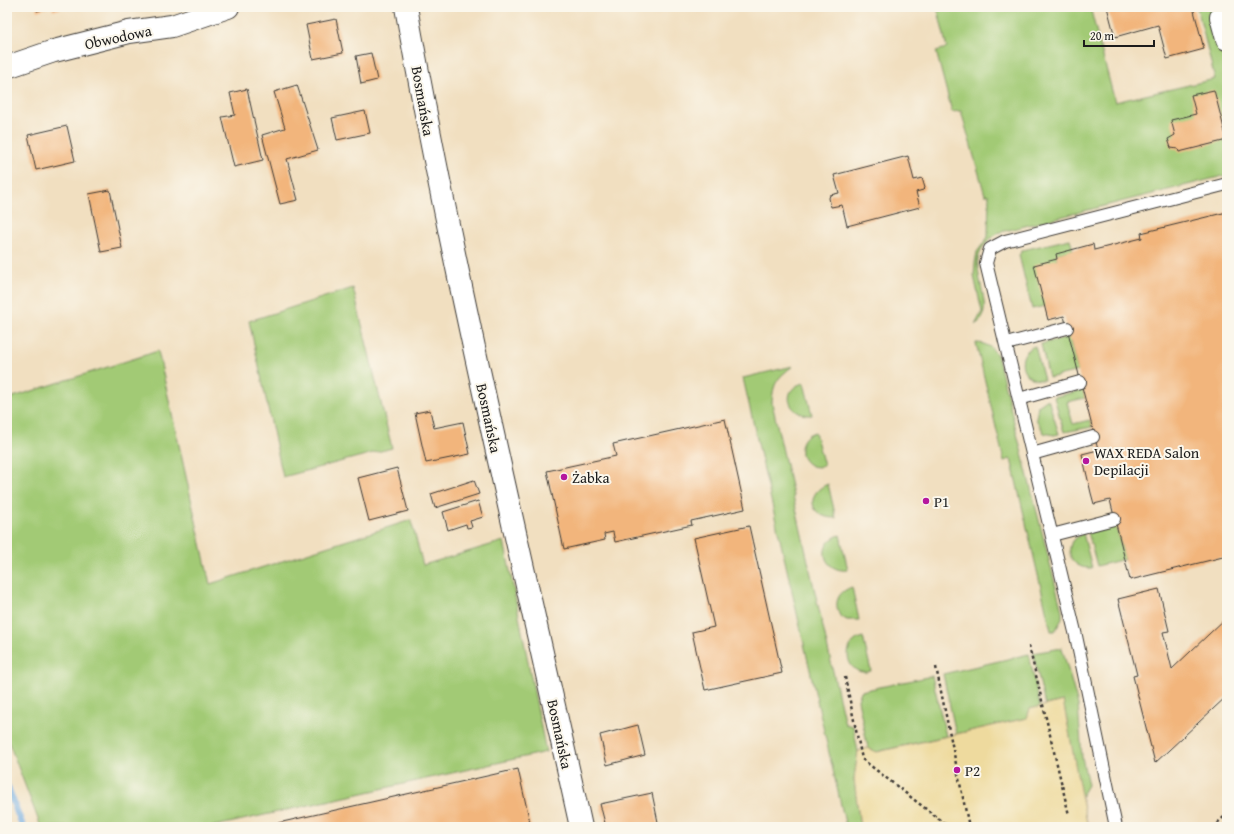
<svg xmlns="http://www.w3.org/2000/svg" width="1234" height="834" font-family="'Gentium Book Plus',serif">
<style>
.green{fill:#a2ca75;stroke:#5f7348}
.sand{fill:#eeda9e;stroke:#857b5d}
.lines{fill:none;stroke-linecap:round;stroke-linejoin:round}
.stream{stroke:#6faae0;stroke-width:7}
.building{fill:#f2b57c}
.lane-casing{stroke:#3c3935;stroke-width:14}
.street-casing{stroke:#3c3935;stroke-width:24}
.path{stroke:#3c3935;stroke-width:2.5;stroke-dasharray:3 3;stroke-linecap:butt}
.lane{stroke:#fff;stroke-width:12}
.street{stroke:#fff;stroke-width:22}
.poi-dot{fill:#b5179e;stroke:#fbf7ec;stroke-width:1.5}
.labels{text-anchor:middle;dominant-baseline:central;stroke-width:4;stroke-linejoin:round;paint-order:stroke}
.street-label{font-size:15px;fill:#1c1c1c;stroke:#fbf7ec}
.poi-label{font-size:15px;fill:#1c1c1c;stroke:#fbf7ec;text-anchor:start}
</style>
<rect width="100%" height="100%" fill="#fbf7ec"/>
<filter id="ink" filterUnits="userSpaceOnUse"><feTurbulence type="fractalNoise" baseFrequency=".025" numOctaves="2"/><feDisplacementMap in="SourceGraphic" scale="8" xChannelSelector="R" yChannelSelector="G"/><feConvolveMatrix kernelMatrix="1 2 1 2 8 2 1 2 1" color-interpolation-filters="sRGB"/></filter>
<filter id="wash" filterUnits="userSpaceOnUse"><feTurbulence type="fractalNoise" baseFrequency=".012" numOctaves="4" result="noise"/><feDisplacementMap in="SourceGraphic" scale="16" xChannelSelector="R" yChannelSelector="G"/><feGaussianBlur stdDeviation="0.9" result="paint"/><feColorMatrix in="noise" values="0 0 0 0 0 0 0 0 0 0 0 0 0 0 0 0 0 1.4 0 .05"/><feComposite in="paint" operator="in"/></filter>
<g filter="url(#wash)">
<rect width="100%" height="100%" fill="#f1dfc0"/>
<path class="green" d="M937,7H1090L1115,102L1215,79L1197,7H1215L1213,12L1227,68V175L997,233C991,238 983,245 980,252C970,274 998,311 975,325L982,312L974,276L975,263L977,252L988,237L989,195H985L961,111L952,112L936,51L947,48Z
M1070,239L1073,250L1056,254L1057,259L1045,306L1032,309L1019,255L1023,250Z
M353,288L392,448L283,477L249,321Z
M1069,337L1078,371L1049,378L1041,344Z
M976,343C986,343 992,347 997,355L1062,611V619L1055,631H1051L1011,459L1004,461Z
M1035,346L1044,380C1019,382 1015,352 1035,346Z
M158,351L210,584L411,520L423,565L504,541L546,752L211,827H41L7,738V399Z
M793,366C777,378 773,383 772,403L845,724L853,726L858,752L854,779L860,827H846L743,378Z
M804,383L812,415C787,417 780,388 804,383Z
M1083,390L1085,398L1067,402L1073,424L1090,420L1092,427L1064,432L1054,397Z
M1048,399L1059,434L1054,435L1044,433L1036,419L1038,406Z
M815,432L824,466C812,469 806,464 801,454C800,443 804,435 815,432Z
M828,484L836,518C810,519 804,493 828,484Z
M1116,525L1125,559L1097,566L1088,532Z
M1083,533L1092,568C1075,569 1065,557 1072,541Z
M840,535L848,570C823,573 815,543 840,535Z
M852,587L859,620H847L840,616C833,602 838,592 852,587Z
M863,637L871,671C847,679 838,643 863,637Z
M1062,648L1078,705L1082,757L1088,785L1081,797L1063,701L1045,705L1033,653Z
M1029,654L1040,707L1030,709L1027,718L956,734L943,674Z
M932,676L946,736L876,752L868,748L858,700L861,691Z"/>
<path class="sand" d="M1063,701C1072,743 1078,785 1088,827H860L854,779L858,751L868,748L877,752L1027,718L1030,709Z"/>
<g class="lines">
<path class="stream" d="M7,786L23,827"/>
</g>
<g id="blocks">
<path class="building" d="M36,7H49L37,11Z
M52,7H66L53,11Z
M1107,7H1193L1204,49L1167,59L1158,25L1115,37Z
M336,19L343,53L313,59L306,25Z
M371,53L377,80L361,84L356,56Z
M297,85L318,150L287,159L298,200L280,204L262,135L285,128L274,92Z
M247,89L263,160L234,167L222,117L235,115L230,93Z
M1214,90L1227,140L1179,152L1178,149L1171,148L1168,139L1175,135L1171,120L1196,114L1191,95Z
M365,111L370,133L337,140L332,118Z
M67,126L75,161L36,170L28,135Z
M908,156L914,180L922,178L925,188L923,190L916,192L920,207L847,226L842,205L831,207L829,198L830,195L839,193L834,175Z
M110,190L122,248L101,252L89,194Z
M1227,212V556L1130,580L1110,500L1094,504L1091,493L1082,454L1098,450L1064,316L1048,320L1034,265L1057,259L1056,254L1093,244L1094,250L1142,238L1141,233Z
M430,410L434,428L463,422L470,454L426,463L415,413Z
M725,419L745,509L691,521L692,525L615,542L613,532L604,534L605,540L564,549L547,471L616,456L613,444Z
M397,468L408,511L369,521L358,478Z
M474,480L479,494L435,508L431,494Z
M478,501L483,517L470,521L472,527L467,528L466,524L448,530L443,512Z
M749,526L782,673L705,690L692,632L714,627L694,538Z
M1159,589L1169,631L1163,632L1172,669L1227,617V696L1155,763L1133,676L1137,675L1118,599Z
M638,725L645,755L607,765L600,735Z
M518,769L531,827H279L278,823Z
M652,793L659,827H606L600,804Z"/>
</g>
</g>
<g filter="url(#ink)">
<use href="#blocks" fill-opacity="0" stroke="#3c3935" stroke-width="1"/>
<g class="lines">
<defs>
<path id="lane" d="M1006,344L1067,328
M1019,399L1080,382
M1032,454L1093,437
M1052,535L1114,519
M1116,827L1076,636L986,263L990,249L1005,241L1227,184"/>
<path id="street" d="M406,7C455,282 521,554 581,827
M1226,7L1221,17L1227,39
M7,67L54,51L129,32L172,26L228,7"/>
</defs>
<use href="#lane" class="lane-casing"/>
<use href="#street" class="street-casing"/>
<path class="path" d="M1029,646L1069,815
M936,667L969,827
M845,677L862,759L949,827
M1213,827L1227,814"/>
<use href="#lane" class="lane"/>
<use href="#street" class="street"/>
</g>
</g>
<g class="poi-dot">
<circle cx="1086" cy="461" r="4"/>
<circle cx="564" cy="477" r="4"/>
<circle cx="926" cy="501" r="4"/>
<circle cx="957" cy="770" r="4"/>
</g>
<g class="labels">
<g class="street-label">
<text transform="translate(118 37) rotate(-12)">Obwodowa</text>
<text transform="translate(423 101) rotate(80)">Bosmańska</text>
<text transform="translate(489 418) rotate(78)">Bosmańska</text>
<text transform="translate(560 734) rotate(78)">Bosmańska</text>
</g>
<g class="poi-label">
<text x="1094" y="452">WAX REDA Salon<tspan x="1094" dy="17">Depilacji</tspan></text>
<text x="572" y="477">Żabka</text>
<text x="934" y="501">P1</text>
<text x="965" y="770">P2</text>
</g>
</g>
<rect width="1234" height="834" fill="none" stroke="#fbf7ec" stroke-width="24"/>
<path d="M1084 40v6h70v-6" fill="none" stroke="#1c1c1c" stroke-width="2"/>
<text x="1090" y="40" font-size="12" fill="#1c1c1c" stroke="#fbf7ec" stroke-width="3" paint-order="stroke">20 m</text>
</svg>
